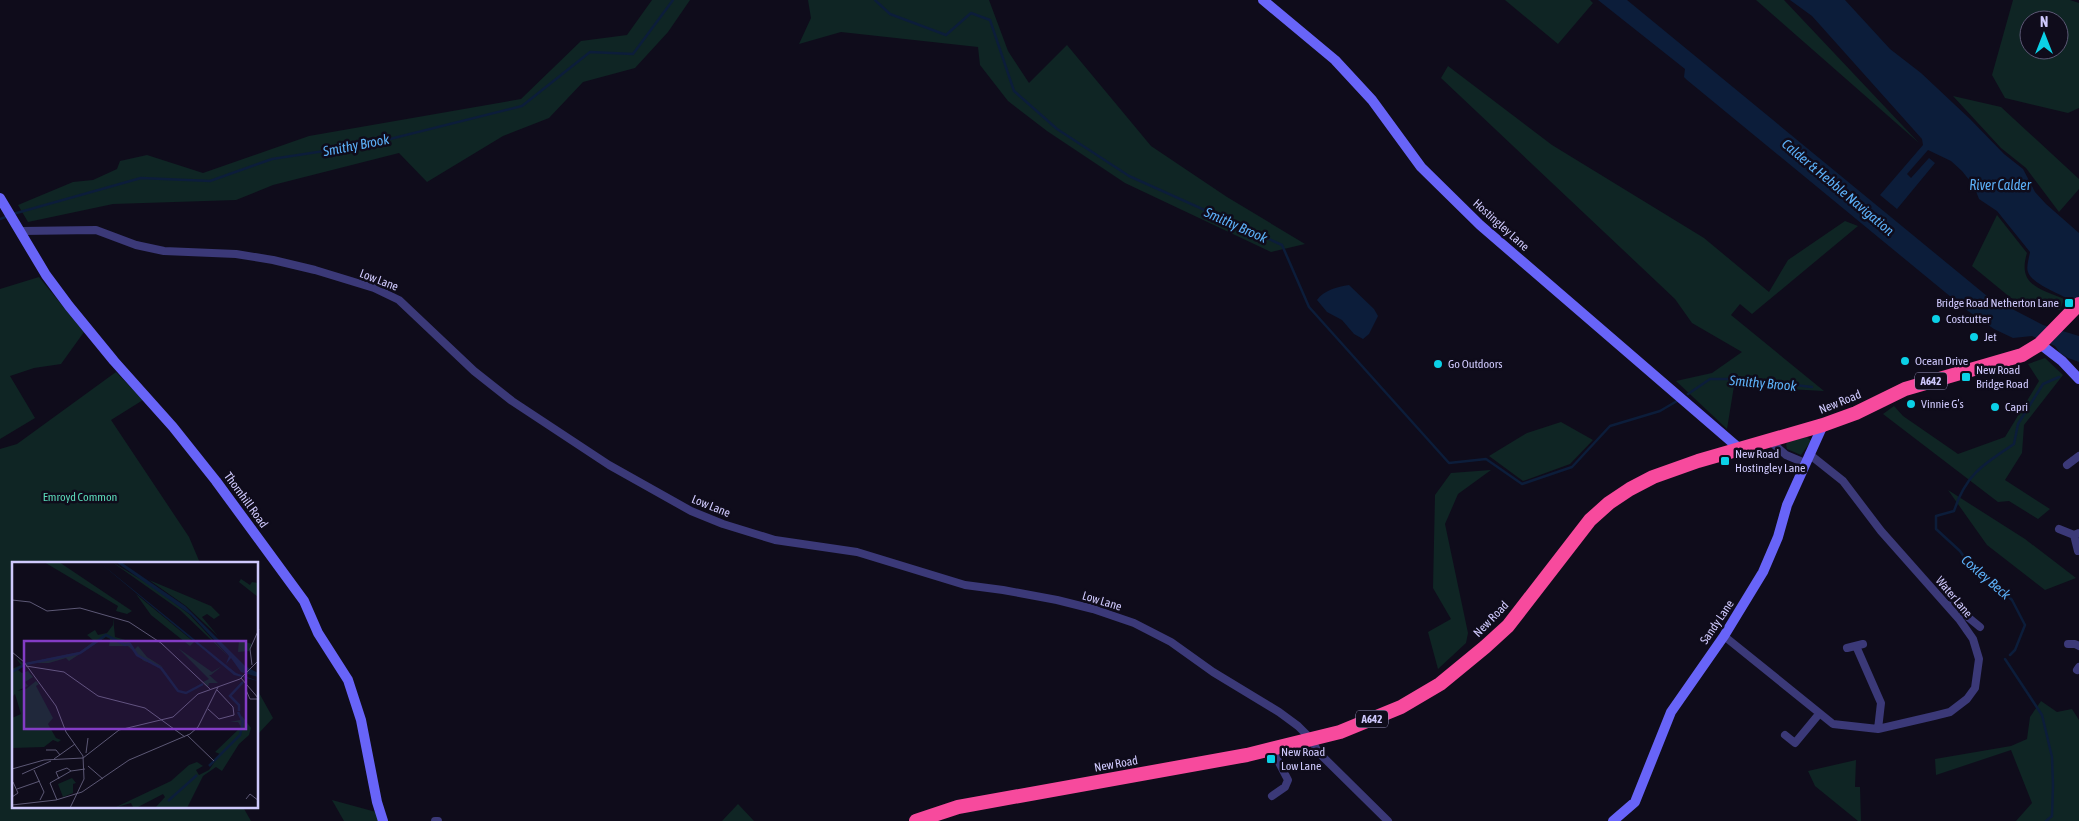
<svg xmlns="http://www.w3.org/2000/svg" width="2079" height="821" font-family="'Asap Condensed',sans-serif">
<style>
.green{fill:#0f2524;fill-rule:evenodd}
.water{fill:#0c1d3a}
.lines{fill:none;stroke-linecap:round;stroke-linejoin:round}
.stream{stroke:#0c1d3a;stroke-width:2.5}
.street{stroke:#3b3978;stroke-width:8}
.secondary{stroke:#6864f8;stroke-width:10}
.highway{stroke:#f74a9d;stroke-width:14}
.poi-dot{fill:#0bd1e7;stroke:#0f0c1b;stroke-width:2}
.labels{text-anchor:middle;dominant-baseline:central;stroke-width:5;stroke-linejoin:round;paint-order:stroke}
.shield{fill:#0f0c1b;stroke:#9590b9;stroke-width:1}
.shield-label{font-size:11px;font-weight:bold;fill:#cfc9fd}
.street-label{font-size:12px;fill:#cfc9fd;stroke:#0f0c1b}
.poi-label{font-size:12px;fill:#cfc9fd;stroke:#0f0c1b;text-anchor:start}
.park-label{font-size:12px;fill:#5ad8b8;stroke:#0f0c1b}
.water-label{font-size:14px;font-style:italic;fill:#5cb0f8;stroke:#0f0c1b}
.inset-river{fill:none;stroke:#0c1d3a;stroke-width:2.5}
.inset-road{fill:none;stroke:#5c5875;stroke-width:1}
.view{fill:#833cc5;fill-opacity:0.15;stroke:#833cc5;stroke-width:2.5}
.inset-edge{fill:none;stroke:#cfc9fd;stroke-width:2.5}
</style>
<rect width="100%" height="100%" fill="#0f0c1b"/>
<path class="green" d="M652,0H690L668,32L635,68L583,82L549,118L503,136L427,182L399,153L273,185L236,200L113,204L28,222L18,205L73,182L93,180L117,169L120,161L147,155L203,173L309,136L521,99L581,41L627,35Z
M808,0H989L1008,51L1029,83L1067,45L1151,146L1227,197L1305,244L1271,252L1125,183L1047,131L1008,101L980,65L978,47L841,32L799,44L811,18Z
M1505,0H1590L1593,3L1558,44Z
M1756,0H1784L1919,143Z
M2013,0H2070L2079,3V108L2068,113L2005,98L1992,75ZM2029,20H2059V50H2029Z
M1448,66L1552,145L1704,238L1769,292L1788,260L1845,221L1858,226L1752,314L1740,304L1731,315L1824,391L1734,386L1727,429L1676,381L1712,373L1742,352L1692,323L1675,299L1441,78Z
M1953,96L2001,107L2079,179V189L2059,212L2026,168L2001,148Z
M1997,215L2027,253C2017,285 2040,289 2064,299L2060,310L2011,298L1972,266Z
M39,277L84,332L61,364L34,368L10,376L35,418L0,439V289Z
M2045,358L2063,375L2024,425L2022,453L2005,480L2050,509L2038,519L2009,501L1998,502L1883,414L1894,406L1903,416L1958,454L2005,437L2039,381L2028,364Z
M116,372L143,400L111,420L189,537L200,563L14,564V807H243L251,821H0V449L17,444Z
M1561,422L1593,440L1570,464L1523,481L1489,456L1527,433Z
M1807,437L1811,441L1801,455L1787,449L1786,444L1788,442Z
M1491,470L1458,494L1445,524L1468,633L1466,643L1438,669L1428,632L1451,619L1433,588L1435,495L1451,473Z
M1948,490L2025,539L2076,578L2045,590L1987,545Z
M258,691L273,718L258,734Z
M2041,701L2057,712L2072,709L2079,720V821H2016L2032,803L2011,750L1936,775L1935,759L2011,746L2027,739L2030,717Z
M1856,760L1855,787H1860L1861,821H1858L1815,786L1808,771Z
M332,800L376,812L381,821H344Z
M738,804L754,821H722Z"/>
<path class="water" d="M1598,0H1627L1987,296L2043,325L2079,336V362L2068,358L2060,353L2055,346L2032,336L2013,338L1994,329L1968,311L1687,80L1684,77L1685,69Z
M1790,0H1845L1890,49L1921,73L1970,119L2004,154L2023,169L2035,192L2046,204L2079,233V304C2067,297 2032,285 2028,272C2026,267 2029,258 2030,252L1997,211L1979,199L1974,186L1962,171L1951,161L1928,150L1907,174L1911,178L1929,158L1935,163L1897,209L1880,195L1923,145L1922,139L1812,16Z
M1349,285L1374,309L1378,316L1369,334L1363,339L1354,334L1342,320L1327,312L1317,300C1324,290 1337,287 1349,285Z"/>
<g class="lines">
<path class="stream" d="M875,0L890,14L946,35L971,13L990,20L1014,91L1057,129L1129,176L1282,245L1309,307L1449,463L1486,459L1522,484L1572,467L1610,426L1660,411L1677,401
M13,214L141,178L210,181L272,159L370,144L522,106L590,52L633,54L673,0
M0,219L8,216
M1688,394L1710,379H1745L1812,387
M2010,655L2015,650L2025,625L2012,600L1993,581L1973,570L1960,551L1936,529V516L1954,511C1966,474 1984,464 2014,444L2018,424L2043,384L2059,377
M2005,659L2042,715L2052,757L2053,785L2052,816L2046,821"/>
<path class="street" d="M21,231L96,230L136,245L164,251L236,254L273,260L315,270L374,288L399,300L474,371L512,401L609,465L691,511L723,524L775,540L857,552L965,585L1003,590L1057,600L1093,609L1134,623L1171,642L1213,672L1279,712L1298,726L1311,739L1318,752L1388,821
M1771,442L1786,455L1805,463
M2067,465L2079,456
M2059,529L2074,535L2079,533
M2074,535L2078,551
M1948,606L1952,604L1980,627
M1724,636L1833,724L1878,729L1934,716L1950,712L1967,699L1975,688L1979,659L1973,639L1959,619L1881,531L1843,481L1809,454
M2068,644H2075L2079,646
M1856,646L1881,703L1878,729
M1847,648L1863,644
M2077,670L2079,667
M1785,735L1795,743L1819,714
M1272,749L1288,780L1285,787L1272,796
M435,821H438"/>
<path class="secondary" d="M1263,0L1335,60L1372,100L1421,167L1480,225L1741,450
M0,198L46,275L69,306L114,361L173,427L216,481L304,601L318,633L348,680L361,720L377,802L383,821
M2040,344L2062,361L2079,379
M1613,821L1635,802L1671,712L1724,636L1763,572L1778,537L1787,505L1823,425"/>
<path class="highway" d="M916,821L958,807L1247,755L1340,732L1401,707L1440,684L1485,647L1508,626L1590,520L1609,503L1630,489L1653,477L1698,461L1823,425L1856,413L1905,389L2022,355L2040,344L2079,304"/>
</g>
<g class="poi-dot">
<rect x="2064" y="298" width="10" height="10" rx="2.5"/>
<circle cx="1936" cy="319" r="5"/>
<circle cx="1974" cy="337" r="5"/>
<circle cx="1905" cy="361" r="5"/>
<circle cx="1438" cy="364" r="5"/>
<rect x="1961" y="372" width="10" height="10" rx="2.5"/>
<circle cx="1911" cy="404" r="5"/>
<circle cx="1995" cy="407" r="5"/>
<rect x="1720" y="456" width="10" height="10" rx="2.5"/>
<rect x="1266" y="754" width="10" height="10" rx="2.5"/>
</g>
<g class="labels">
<g class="shield">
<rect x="1915" y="372.5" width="32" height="17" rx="4"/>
<rect x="1356" y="710.5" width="32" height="17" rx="4"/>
</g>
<g class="shield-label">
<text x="1931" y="381">A642</text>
<text x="1372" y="719">A642</text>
</g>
<g class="street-label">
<text transform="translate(1501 225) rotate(42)">Hostingley Lane</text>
<text transform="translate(379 280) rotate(21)">Low Lane</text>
<text transform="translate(1840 402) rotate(-22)">New Road</text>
<text transform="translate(246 500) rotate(54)">Thornhill Road</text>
<text transform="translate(711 506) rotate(22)">Low Lane</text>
<text transform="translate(1954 597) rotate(50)">Water Lane</text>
<text transform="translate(1102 601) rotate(17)">Low Lane</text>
<text transform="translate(1491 619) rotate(-46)">New Road</text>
<text transform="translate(1717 622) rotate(-56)">Sandy Lane</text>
<text transform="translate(1116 764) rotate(-10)">New Road</text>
</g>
<g class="poi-label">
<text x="2059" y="303" text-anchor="end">Bridge Road Netherton Lane</text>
<text x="1946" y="319">Costcutter</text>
<text x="1984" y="337">Jet</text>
<text x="1915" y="361">Ocean Drive</text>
<text x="1448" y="364">Go Outdoors</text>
<text x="1976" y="370">New Road<tspan x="1976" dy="14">Bridge Road</tspan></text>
<text x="1921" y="404">Vinnie G’s</text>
<text x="2005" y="407">Capri</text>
<text x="1735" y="454">New Road<tspan x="1735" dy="14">Hostingley Lane</tspan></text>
<text x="1281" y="752">New Road<tspan x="1281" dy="14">Low Lane</tspan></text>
</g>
<g class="park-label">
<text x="80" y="497">Emroyd Common</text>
</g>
<g class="water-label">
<text transform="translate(356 145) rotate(-11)">Smithy Brook</text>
<text x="2000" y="185">River Calder</text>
<text transform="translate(1838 187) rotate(40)">Calder &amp; Hebble Navigation</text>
<text transform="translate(1236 225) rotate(24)">Smithy Brook</text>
<text transform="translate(1763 383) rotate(5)">Smithy Brook</text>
<text transform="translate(1986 577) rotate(41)">Coxley Beck</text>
</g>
</g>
<g transform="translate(12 562)">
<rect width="246" height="246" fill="#0f0c1b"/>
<path d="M32,0H47L120,49L115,52L104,49L106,44ZM100,0L140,24L177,52L217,95L168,48ZM229,17L238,23L240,20L246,21V35L227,20ZM137,18L199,44L208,53L202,57L195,52L190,55L206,74L174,44ZM124,32L182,80L178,84L139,53ZM101,55L103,75L117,79L122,88L126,84L135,95L151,105L132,99L116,84H97L98,77L94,75L57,99L54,96L37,101H14L68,90L82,79L75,73L83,68L86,73L95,71L101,63ZM227,78L240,82L237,89L226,90ZM166,86L200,110L210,104L199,113H197L206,121H197L196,125L191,120L197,117ZM4,96L12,102L6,108L10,111L16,109L21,115L13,120L16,124L5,129L14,127L24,119L27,122L24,124L41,156L36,162L44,176L49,178L46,180L41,178L32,185L0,186V156L9,152L3,132L0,135V107L9,103ZM230,154L239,166L237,173L227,182L210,209L204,205L191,214L175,246H143L153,235L151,232L126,245H121L119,241L102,246L159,219L177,203L185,200L191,204L184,208L187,213L197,208L208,192L203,190L229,165L226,160H218L228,158ZM60,216L64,221L61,222V231L51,235L46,222Z" fill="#0f2524"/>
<path d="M87,0L224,111L246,119L222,113ZM104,0H109L173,44L233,104L246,111V115L229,110L219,96L214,102L217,94L179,53Z" fill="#0c1d3a"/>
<path class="inset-river" d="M0,110L14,102L68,91L94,73L113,83L118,82L125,93L149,106L166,129L174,131L191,122M227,149V143L218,134L231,120M197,204L228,173L231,160L226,150M156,239L185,213"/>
<path class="inset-road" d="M0,38L18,40L35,49L68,46L117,60L149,81L198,127M0,90L12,100L44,144L54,170L71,194L72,217L58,246M240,103L238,87L247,67M14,104L52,110L86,134L133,146L173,175M229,116L247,137M234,128L238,137H246M196,147L207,157L222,153L221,145L205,128M175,173L202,199M34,188H44L48,193M74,191L76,176M42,197L63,182M76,204L91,217M0,207L32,198L71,196L107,168L161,155L186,132L228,117L247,98M22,208L32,230L28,238M10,212L39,199M47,217L44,210L55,206L59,209M5,227L28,219M0,235L6,231L1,220M234,237L238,232L247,239M45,238L38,221L59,209L73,207M0,243L44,238L70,230L117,198L178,172L186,165L206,125"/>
<path class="view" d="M12,79H234V167H12Z"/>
<rect width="246" height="246" class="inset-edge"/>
</g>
<g transform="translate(2044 35)"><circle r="24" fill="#0f0c1b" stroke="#5c5875"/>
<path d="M0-4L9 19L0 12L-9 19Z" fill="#0bd1e7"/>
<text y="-8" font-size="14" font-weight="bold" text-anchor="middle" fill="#cfc9fd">N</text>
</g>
</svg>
